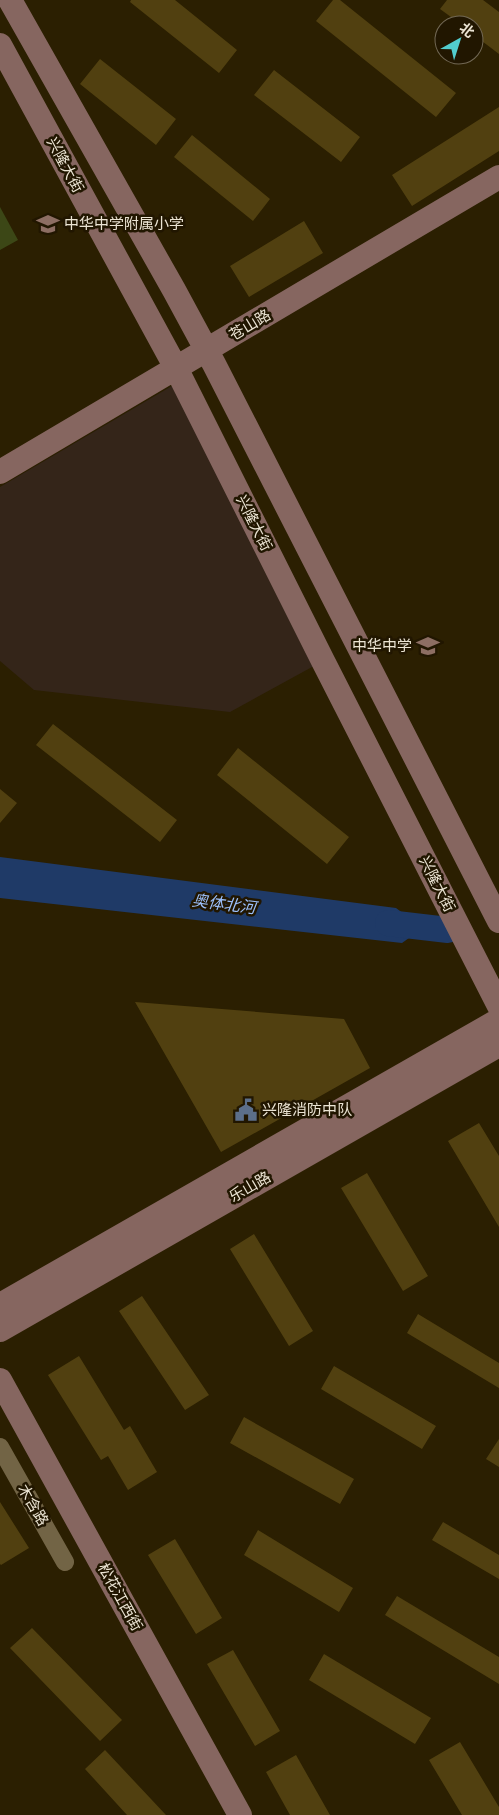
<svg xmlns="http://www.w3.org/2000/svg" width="499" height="1815" font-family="Jost,'Noto Sans SC',sans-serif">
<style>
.commercial{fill:#342519}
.green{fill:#3c4716}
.water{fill:#1f3a67}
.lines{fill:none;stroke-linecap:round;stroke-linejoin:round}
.river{stroke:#1f3a67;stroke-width:26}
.building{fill:#514010}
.street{stroke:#726445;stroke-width:18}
.secondary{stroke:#866660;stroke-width:24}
.labels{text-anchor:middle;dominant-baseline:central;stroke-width:5;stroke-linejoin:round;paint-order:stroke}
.street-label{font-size:15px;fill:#ebe4d3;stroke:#211600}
.poi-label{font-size:15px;fill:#ebe4d3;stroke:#211600;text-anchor:start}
.water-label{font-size:16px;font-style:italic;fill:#9bbff9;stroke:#211600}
</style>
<rect width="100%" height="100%" fill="#2b1f01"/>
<path class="commercial" d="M182,380L323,661L230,712L34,690L0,661V487Z"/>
<path class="green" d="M0,207L18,240L0,250Z"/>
<path class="water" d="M0,857L396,908L423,928L402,943L0,898Z"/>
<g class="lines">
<path class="river" d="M388,923L448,930"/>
</g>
<path class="building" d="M131,0H175L237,50L219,73L130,2Z
M333,0H340L456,93L436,117L316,21Z
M447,0H483L499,12V54L474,35V25H462L440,9Z
M100,59L176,119L156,145L80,84Z
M274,70L360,137L341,162L254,95Z
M499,107V151L412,206L392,175Z
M192,135L270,199L253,221L174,157Z
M304,221L323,253L249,297L230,266Z
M53,724L177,820L160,842L36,745Z
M238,748L349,837L327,864L217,775Z
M0,789L17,803L0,823Z
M135,1002L344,1019L370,1068L221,1152Z
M479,1123L499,1156V1227L448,1141Z
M367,1173L428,1276L403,1291L341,1188Z
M254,1234L313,1331L289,1346L230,1249Z
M142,1296L209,1395L185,1410L119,1311Z
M418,1314L499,1363V1388L407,1333Z
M79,1356L124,1430L130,1426L157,1472L128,1490L108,1456L101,1460L48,1375Z
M334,1366L436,1426L422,1449L321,1389Z
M244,1417L354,1479L340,1504L230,1443Z
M499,1439V1467L486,1459Z
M0,1502L29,1548L1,1565L0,1564Z
M443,1522L499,1555V1579L432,1540Z
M258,1530L353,1588L339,1612L244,1555Z
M175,1539L222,1618L196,1634L148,1555Z
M397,1596L499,1657V1684L385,1615Z
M32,1628L122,1720L100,1741L10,1648Z
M233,1650L280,1731L255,1746L207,1664Z
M324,1654L431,1718L415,1744L309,1680Z
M460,1742L499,1807V1815H462L429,1760Z
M105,1750L166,1815H127L85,1769Z
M296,1755L330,1815H290L266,1772Z"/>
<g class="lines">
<path class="street" d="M0,1447L65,1562"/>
<path class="secondary" d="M10,0L174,290L214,364L499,921
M0,45L176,368L323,661L499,1006
M0,472L499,177
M0,1305L499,1020
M0,1330L499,1045
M0,1380L240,1815"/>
</g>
<defs>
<symbol id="school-bare" viewBox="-9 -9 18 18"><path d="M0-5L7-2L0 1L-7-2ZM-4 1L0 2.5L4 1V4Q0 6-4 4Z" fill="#8d6e63" stroke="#211600" stroke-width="2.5" paint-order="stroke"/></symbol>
<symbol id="civic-bare" viewBox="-9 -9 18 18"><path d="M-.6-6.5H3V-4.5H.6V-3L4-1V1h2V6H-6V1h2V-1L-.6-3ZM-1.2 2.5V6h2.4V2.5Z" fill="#5c6f8a" stroke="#211600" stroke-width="2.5" paint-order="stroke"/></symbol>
</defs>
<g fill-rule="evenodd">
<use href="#school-bare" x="32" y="208" width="32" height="32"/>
<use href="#school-bare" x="412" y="630" width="32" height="32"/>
<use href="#civic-bare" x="230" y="1094" width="32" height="32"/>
</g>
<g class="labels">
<g class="street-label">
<text transform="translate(65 165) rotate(62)">兴隆大街</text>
<text transform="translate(250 325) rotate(-31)">苍山路</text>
<text transform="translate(254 523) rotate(63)">兴隆大街</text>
<text transform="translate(437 884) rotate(63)">兴隆大街</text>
<text transform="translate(250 1187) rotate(-30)">乐山路</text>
<text transform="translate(33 1505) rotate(60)">木含路</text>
<text transform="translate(120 1597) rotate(61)">松花江西街</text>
</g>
<g class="poi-label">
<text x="64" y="224">中华中学附属小学</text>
<text x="412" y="646" text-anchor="end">中华中学</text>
<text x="262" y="1110">兴隆消防中队</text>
</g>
<g class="water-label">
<text transform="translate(224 904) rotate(7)">奥体北河</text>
</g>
</g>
<g transform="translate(459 40) rotate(39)"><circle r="24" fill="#211600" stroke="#726854"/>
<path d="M0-4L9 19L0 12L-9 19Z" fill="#52cdce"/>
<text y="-8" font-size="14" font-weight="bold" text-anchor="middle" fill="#ebe4d3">北</text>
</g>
</svg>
